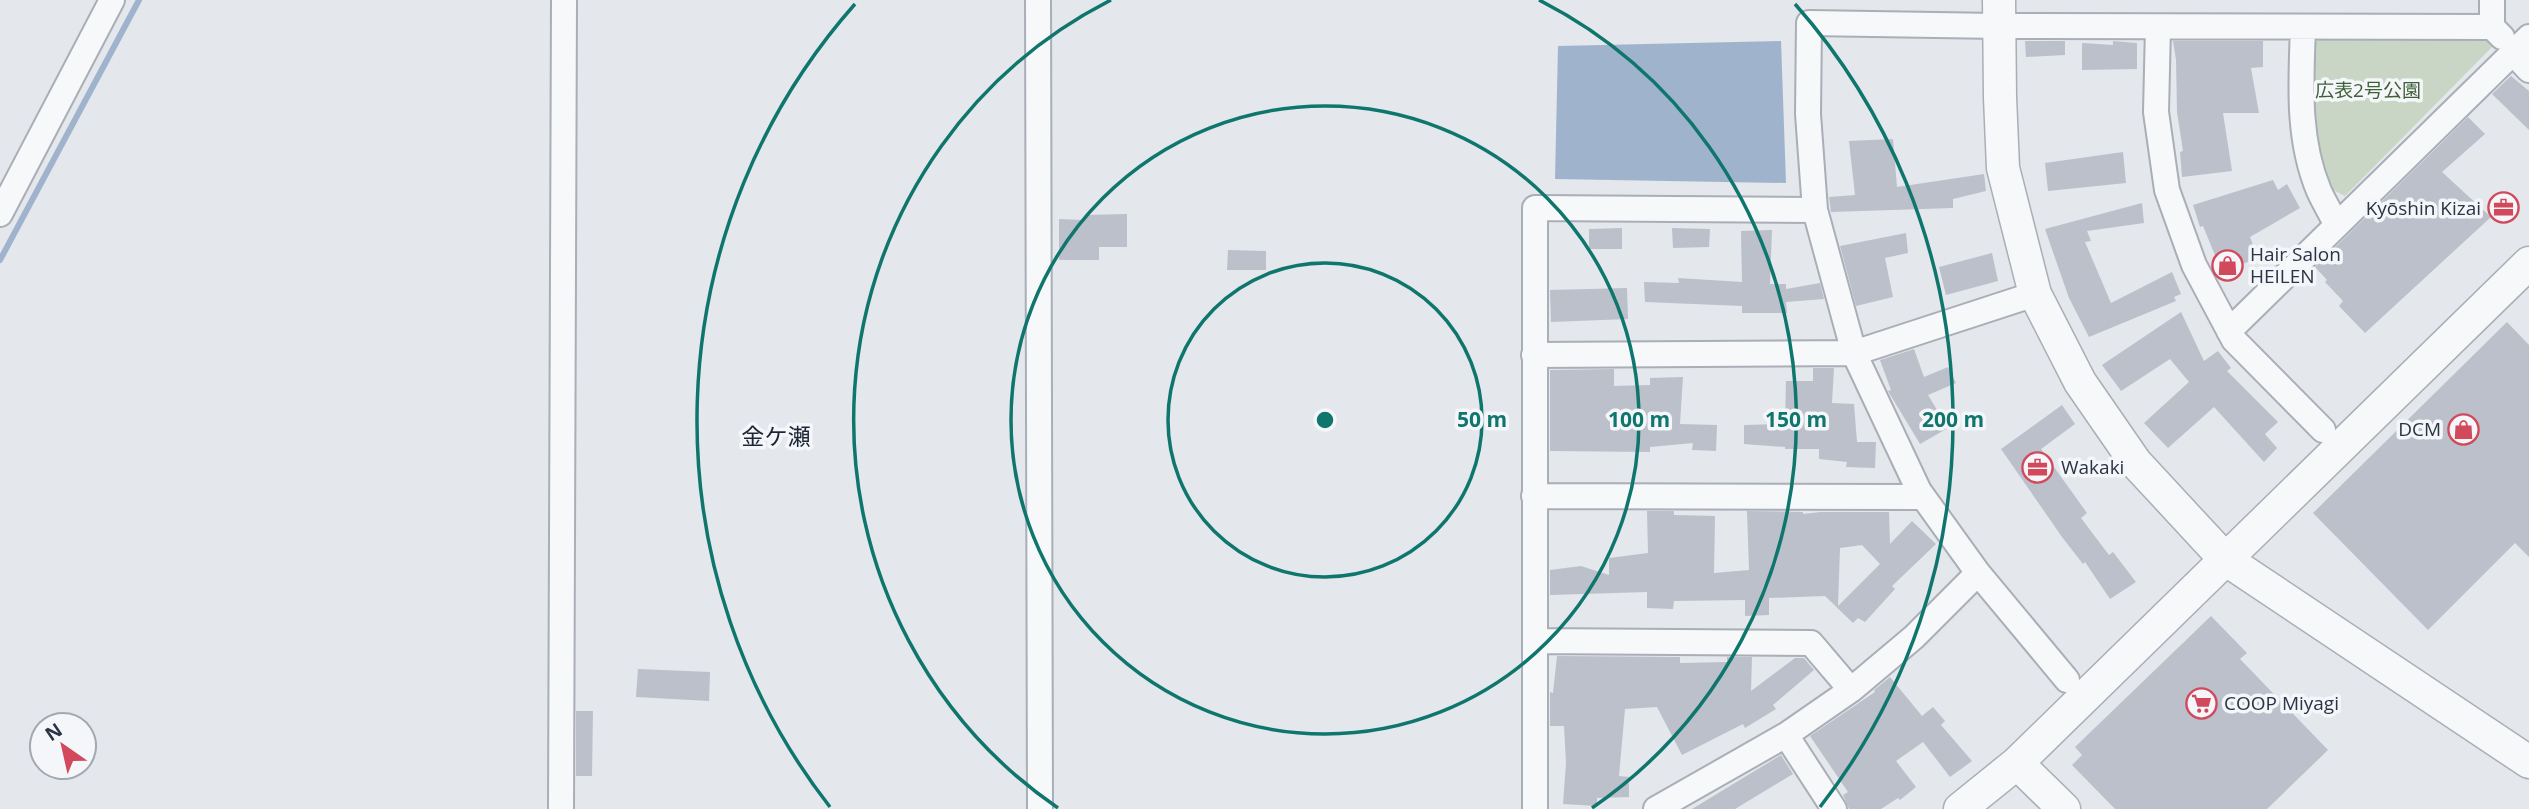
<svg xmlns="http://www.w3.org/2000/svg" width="2529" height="809" font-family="'Open Sans','Noto Sans JP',sans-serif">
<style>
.green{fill:#c9d6c5}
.water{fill:#9fb4cc}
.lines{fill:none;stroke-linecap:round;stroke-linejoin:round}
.stream{stroke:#9fb4cc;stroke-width:6}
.building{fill:#bbc0ca;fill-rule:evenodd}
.minor-casing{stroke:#a9aeb7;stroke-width:28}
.tertiary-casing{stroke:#a9aeb7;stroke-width:35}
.minor{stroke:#f7f8fa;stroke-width:24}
.tertiary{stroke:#f7f8fa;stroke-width:32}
.ring{fill:none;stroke:#0f766e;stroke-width:3.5}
.labels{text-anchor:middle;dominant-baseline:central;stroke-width:7;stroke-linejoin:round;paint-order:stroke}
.park-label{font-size:19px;fill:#3f6138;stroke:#f4f6f9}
.poi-label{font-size:19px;fill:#2b3445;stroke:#f4f6f9;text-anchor:start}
.quarter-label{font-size:23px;fill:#1d2536;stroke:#f4f6f9}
.centre{fill:#0f766e;stroke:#f4f6f9;stroke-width:3.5}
.ring-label{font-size:21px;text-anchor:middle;font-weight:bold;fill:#0f766e;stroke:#f4f6f9;stroke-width:7;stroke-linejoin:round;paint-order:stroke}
</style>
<rect width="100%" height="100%" fill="#e4e7ec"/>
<path class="green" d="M2313,32H2484L2493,46L2345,196L2324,185L2312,130Z"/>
<path class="water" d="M1781,41L1786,183L1555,179L1558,46Z"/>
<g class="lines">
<path class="stream" d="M0,260L139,0"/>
</g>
<path class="building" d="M2025,41H2065V55L2026,57Z
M2113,41L2137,43V69L2082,70V43L2113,45Z
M2173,41H2263V67L2251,68L2259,113H2223L2232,171L2182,177L2180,152L2183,151L2177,112L2176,60Z
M2511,76L2529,91V130L2492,94Z
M2468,117L2485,134L2442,172L2491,217L2365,333L2339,306L2343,301L2325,282L2327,280L2315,267Z
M1893,139L1897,187L1984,174L1986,191L1953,199V208L1831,212L1829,197L1855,195L1849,141Z
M2123,152L2126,183L2048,191L2045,163Z
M2273,180L2278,190L2287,184L2300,208L2250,237L2258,258L2222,272L2203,226L2200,227L2193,205Z
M2142,203L2144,223L2087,231L2091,241L2085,242L2111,303L2172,272L2181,294L2174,297L2176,301L2089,337L2069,298L2045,229Z
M1127,214V247H1099V260H1059V219L1083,220L1086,215Z
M1622,228V249H1589V229Z
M1672,228L1710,229L1709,247L1673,248Z
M1772,230L1770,284H1786V289L1820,283L1824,299L1786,302L1787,313H1742V306L1645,302L1644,282L1679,283L1678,278L1742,282L1741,231Z
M1906,233L1908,253L1885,258L1893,297L1856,306L1840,246Z
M1228,250L1266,251V270H1227Z
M1992,253L1998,281L1946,295L1939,267Z
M1627,288L1628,319L1551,322L1550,290Z
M2181,312L2204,361L2218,351L2231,368L2227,371L2278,422L2265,434L2277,448L2264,462L2214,407L2168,448L2144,423L2189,382L2170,359L2121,391L2102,365Z
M2507,322L2529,345V557L2515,543L2428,630L2313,513Z
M1914,349L1924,377L1948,367L1956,383L1928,395L1948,428L1920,444L1888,391L1891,390L1880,360Z
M1813,368H1834L1832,403L1854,404L1857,442H1876L1875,468L1846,467L1847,462L1819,459V449H1785V447L1744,444V425L1785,424L1786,381H1813Z
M1614,369V386L1650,385V378L1683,377L1680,424L1717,425L1716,451L1692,450L1693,443L1650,447V452L1550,451V370Z
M2062,405L2075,424L2041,449L2087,513L2081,518L2109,555L2113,552L2136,582L2110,599L2085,562L2083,564L2062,537L2001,449Z
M1647,511H1674V515L1715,516L1714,573L1749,570L1747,511L1803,512V514L1821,512H1889L1890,544L1912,521L1936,544L1892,586L1895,589L1865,622L1858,618L1853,623L1825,596L1769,598V615L1745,616V600L1674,601L1673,609L1647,608V592L1550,595V570L1581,566L1609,575V558L1648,553ZM1862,545L1880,564L1838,606L1840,548Z
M2211,616L2247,653L2240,659L2328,750L2267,809H2115L2072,765L2082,755L2075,747Z
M1557,656L1680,657V663L1727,662V657H1752L1751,691L1795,658H1804L1814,670L1773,705L1776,709L1745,728L1743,724L1682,755L1657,707L1625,709L1619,776L1629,777V797L1597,798V806L1563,804L1566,763L1564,726H1550V692L1553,693Z
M638,669L710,672L709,701L636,697Z
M1890,677L1922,716L1933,707L1945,721L1941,725L1972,761L1950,777L1923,742L1896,761L1916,787L1900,800L1898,798L1881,809H1849L1843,795L1848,792L1810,736L1875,692L1874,690Z
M576,711H593L592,776H576Z
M1781,755L1793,774L1735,809H1692Z"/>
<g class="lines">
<defs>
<path id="minor" d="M1038,0L1040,809
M2492,0V27L2502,37
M2158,27L2156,112L2167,190L2194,265L2234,340L2323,430
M2303,28C2301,82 2297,139 2319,191C2324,202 2331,214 2337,225
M2513,53L2529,70
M0,214L112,0
M2229,331L2529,37
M1534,355L1854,353L2035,294
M1534,496L1923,497
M1536,641L1811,643L1851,690
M2067,680L1978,573L1919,491L1854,353L1815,210L1808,114L1809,23L1999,26L2492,27
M1786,735L1834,809
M561,809L564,0
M1535,809V208L1815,210
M1656,809L1786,735L1851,690L1914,637L1978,573"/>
<path id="tertiary" d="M1999,0L2000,97L2003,168L2035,294L2080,382L2136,463L2225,559L2529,762
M2017,763L2064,809
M1960,809L2017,763L2529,263"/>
</defs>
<use href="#minor" class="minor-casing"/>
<use href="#tertiary" class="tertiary-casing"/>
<use href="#minor" class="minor"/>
<use href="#tertiary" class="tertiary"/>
</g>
<g class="ring">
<circle cx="1325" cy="420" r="157"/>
<circle cx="1325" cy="420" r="314"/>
<path d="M1058 808A471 471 0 0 1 1111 0M1539 0A471 471 0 0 1 1592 808"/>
<path d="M830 807A628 628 0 0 1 855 4M1795 4A628 628 0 0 1 1820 807"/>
</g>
<defs>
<symbol id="office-ring" viewBox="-11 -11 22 22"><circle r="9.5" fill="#f4f6f9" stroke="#d1495b" stroke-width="1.5"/><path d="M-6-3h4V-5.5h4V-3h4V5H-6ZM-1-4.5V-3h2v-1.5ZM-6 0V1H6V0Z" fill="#d1495b"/></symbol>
<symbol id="shop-ring" viewBox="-11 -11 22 22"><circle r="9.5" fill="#f4f6f9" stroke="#d1495b" stroke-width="1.5"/><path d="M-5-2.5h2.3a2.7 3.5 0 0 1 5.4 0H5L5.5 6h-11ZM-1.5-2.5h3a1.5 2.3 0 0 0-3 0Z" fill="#d1495b"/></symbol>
<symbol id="supermarket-ring" viewBox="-11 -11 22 22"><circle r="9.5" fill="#f4f6f9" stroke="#d1495b" stroke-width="1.5"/><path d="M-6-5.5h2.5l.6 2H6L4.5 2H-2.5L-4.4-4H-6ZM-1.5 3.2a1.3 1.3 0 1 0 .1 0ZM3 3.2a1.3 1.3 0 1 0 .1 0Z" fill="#d1495b"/></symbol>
</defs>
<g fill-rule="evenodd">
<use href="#office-ring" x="2486" y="190" width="35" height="35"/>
<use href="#shop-ring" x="2210" y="248" width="35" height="35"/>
<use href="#shop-ring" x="2446" y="412" width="35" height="35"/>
<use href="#office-ring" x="2020" y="450" width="35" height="35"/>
<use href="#supermarket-ring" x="2184" y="686" width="35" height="35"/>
</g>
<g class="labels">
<g class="park-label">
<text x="2368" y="90">広表2号公園</text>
</g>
<g class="poi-label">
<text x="2481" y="208" text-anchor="end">Kyōshin Kizai</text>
<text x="2250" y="254">Hair Salon<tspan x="2250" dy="22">HEILEN</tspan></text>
<text x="2441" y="429" text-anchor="end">DCM</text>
<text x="2061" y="467">Wakaki</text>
<text x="2224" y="703">COOP Miyagi</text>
</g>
<g class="quarter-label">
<text x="776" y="436">金ケ瀬</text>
</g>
</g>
<circle cx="1325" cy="420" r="10" class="centre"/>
<g class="ring-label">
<text x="1482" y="427">50 m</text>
<text x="1639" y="427">100 m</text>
<text x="1796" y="427">150 m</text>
<text x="1953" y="427">200 m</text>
</g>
<g transform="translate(63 746) rotate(326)"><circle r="33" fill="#f4f6f9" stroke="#a4a8b1" stroke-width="2"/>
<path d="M0-5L12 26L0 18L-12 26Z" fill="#d1495b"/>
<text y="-10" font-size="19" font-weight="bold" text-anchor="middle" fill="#2b3445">N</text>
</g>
</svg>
